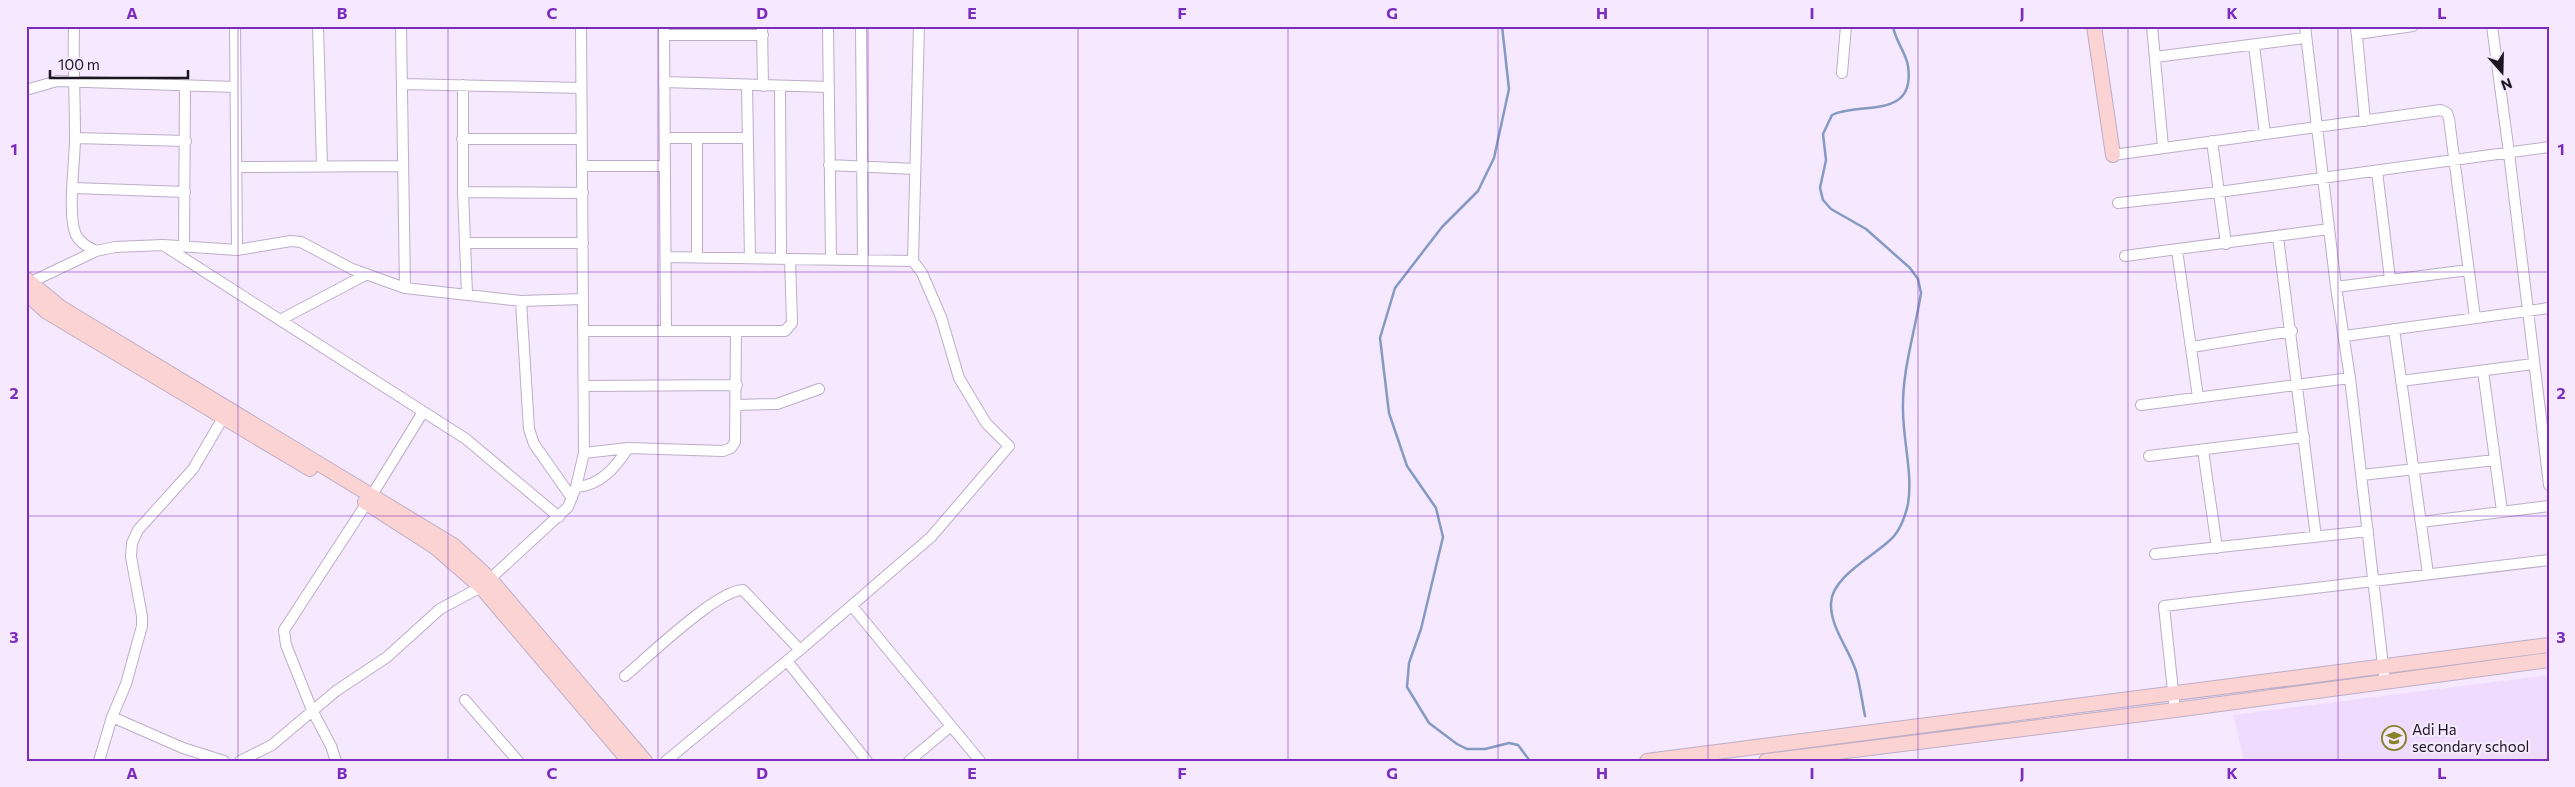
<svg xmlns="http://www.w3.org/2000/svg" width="2575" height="787" font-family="Commissioner,sans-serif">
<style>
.built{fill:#efdbfe}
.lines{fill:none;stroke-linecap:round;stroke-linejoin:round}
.stream{stroke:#859ac2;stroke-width:2.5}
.street-casing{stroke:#bdaec8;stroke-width:12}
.secondary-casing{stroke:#bdaec8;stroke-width:16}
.street{stroke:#fff;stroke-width:10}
.secondary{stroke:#fcd3d3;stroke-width:14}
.grid{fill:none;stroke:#7b2cbf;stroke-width:1;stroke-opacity:0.55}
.labels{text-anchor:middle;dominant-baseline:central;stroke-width:4.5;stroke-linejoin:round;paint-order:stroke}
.poi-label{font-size:15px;fill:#1c1620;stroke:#f5e8ff;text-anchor:start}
.neatline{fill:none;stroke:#7b2cbf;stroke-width:2}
.grid-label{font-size:16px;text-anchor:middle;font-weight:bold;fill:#7b2cbf}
</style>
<rect width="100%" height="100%" fill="#f5e8ff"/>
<path class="built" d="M2549,675V761H2244L2233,715Z"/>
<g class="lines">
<path class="stream" d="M1502,26L1509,89L1494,158L1478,191L1442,227L1395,288L1380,338L1389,413L1407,466L1436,508L1443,537L1421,629L1409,663L1407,687L1429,723L1457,744L1467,749H1485L1509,743L1518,745L1530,761
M1865,716C1862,701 1860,685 1856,671C1849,649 1830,627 1831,603C1832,577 1872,557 1889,541C1899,533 1905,517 1908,504C1913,474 1903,441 1903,410C1902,370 1915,332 1921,293L1918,279L1910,268L1866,229L1831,209L1823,200L1820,188L1826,160L1823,134L1832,115C1859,101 1916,121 1908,66C1906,52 1895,41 1893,26"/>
<defs>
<path id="street" d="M74,26C73,64 75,101 75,138C75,162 67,215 76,235C80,243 88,247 96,251
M235,26L237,250
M318,26L322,165
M401,26L405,288
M664,26L666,331
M762,26L763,86
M828,26L831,259
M861,26L863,260
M2152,26L2163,147
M2305,26L2336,287L2350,378L2385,683
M2356,26L2365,121
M2492,26L2509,153L2549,485
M2357,34L2413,26
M664,35H763
M2254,45L2265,134
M2155,57L2305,38
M1842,73L1846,26
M664,82L829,87
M402,84L581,88
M463,85V192L467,294
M747,86L750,258
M780,87L781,258
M26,90L57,81L235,87
M75,138L186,141
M665,138H747
M697,138V257
M462,139H582
M2212,141L2226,244
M2113,155L2441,110L2447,113L2449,119L2475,318
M829,165L915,169
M582,166H665
M237,167L403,166
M2377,171L2390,279
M74,188L185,192
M463,192L583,193
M2118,203L2219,192L2549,147
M2278,237L2316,537
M465,243H583
M163,245L237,250L291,241L301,242L352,269L405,288L521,301L582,299
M184,246L185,87
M2177,250L2198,397
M2125,256L2329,229
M666,257L913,261
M27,287L29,283L96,251L115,247L163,245L466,439L559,517
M2336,287L2468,270
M521,301L529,429L534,444L572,498
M280,320L367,274
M2394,329L2428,574
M583,331H785L792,323L790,259
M2345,336L2549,308
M2192,347L2292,331
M2483,371L2502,511
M2401,381L2533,364
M584,386L737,385
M736,405L777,404L819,389
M2141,405L2350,378
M2203,450L2217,548
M584,453L628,448L723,451L731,448L735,442L736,331
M2149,456L2304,437
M2362,475L2495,460
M576,487C600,486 616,467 628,448
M2421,522L2549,506
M2155,554L2368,531
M852,606L980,761
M787,661L867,761
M625,676C648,657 717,590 743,590L800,650
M465,700L518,761
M2175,710L2164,606L2549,560
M112,717L183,748L224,761
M99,761L112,717L126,684L142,626V616L131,557L132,543L138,530L193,469L227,411
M240,761L272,745L336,691L387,657L440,609L481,587L490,579L568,507L576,487L584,453L581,26
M336,761L331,746L312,710L286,645L284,630L372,495L423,412
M666,761L800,650L931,537L1009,446L986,423L959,378L941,317L922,273L913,261L919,26
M909,761L951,726"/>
<path id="secondary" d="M2094,26L2113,155
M26,279L60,307L453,545L490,579L645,761
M26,293L47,312L310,469
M365,502L435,547L481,587L629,761
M1647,761L2549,645
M1766,761L2175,710L2549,660"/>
</defs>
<use href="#street" class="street-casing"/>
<use href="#secondary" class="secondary-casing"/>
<use href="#street" class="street"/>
<use href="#secondary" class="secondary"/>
</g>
<path class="grid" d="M238,26V761M448,26V761M658,26V761M868,26V761M1078,26V761M1288,26V761M1498,26V761M1708,26V761M1918,26V761M2128,26V761M2338,26V761M26,272H2549M26,516H2549"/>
<defs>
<symbol id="school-ring" viewBox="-11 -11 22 22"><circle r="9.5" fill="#f5e8ff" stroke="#87832b" stroke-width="1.5"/><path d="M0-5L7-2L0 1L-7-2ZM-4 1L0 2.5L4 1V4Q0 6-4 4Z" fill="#87832b"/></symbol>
</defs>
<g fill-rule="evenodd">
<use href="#school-ring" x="2380" y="724" width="28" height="28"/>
</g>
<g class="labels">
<g class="poi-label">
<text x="2412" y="729">Adi Ha<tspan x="2412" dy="17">secondary school</tspan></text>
</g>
</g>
<rect width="2575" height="787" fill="none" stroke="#f5e8ff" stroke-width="55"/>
<g transform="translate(2502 72) rotate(160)" stroke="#f5e8ff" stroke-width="4" paint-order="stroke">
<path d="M0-4L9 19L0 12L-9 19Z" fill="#1c1620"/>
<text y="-8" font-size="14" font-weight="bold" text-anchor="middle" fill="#1c1620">N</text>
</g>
<path d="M50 70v8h138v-8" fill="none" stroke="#1c1620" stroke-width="2.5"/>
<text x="58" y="70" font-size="15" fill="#1c1620" stroke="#f5e8ff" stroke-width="4" paint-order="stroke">100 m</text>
<rect x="28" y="28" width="2520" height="732" class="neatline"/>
<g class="grid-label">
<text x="132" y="19">A</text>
<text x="342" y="19">B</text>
<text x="552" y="19">C</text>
<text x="762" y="19">D</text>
<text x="972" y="19">E</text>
<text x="1182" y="19">F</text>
<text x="1392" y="19">G</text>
<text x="1602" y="19">H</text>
<text x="1812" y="19">I</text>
<text x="2022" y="19">J</text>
<text x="2232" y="19">K</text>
<text x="2442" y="19">L</text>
<text x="14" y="155">1</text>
<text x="2561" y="155">1</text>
<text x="14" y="399">2</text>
<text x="2561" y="399">2</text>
<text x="14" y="643">3</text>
<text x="2561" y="643">3</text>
<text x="132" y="779">A</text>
<text x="342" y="779">B</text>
<text x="552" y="779">C</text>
<text x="762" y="779">D</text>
<text x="972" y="779">E</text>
<text x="1182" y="779">F</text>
<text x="1392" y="779">G</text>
<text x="1602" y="779">H</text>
<text x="1812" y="779">I</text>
<text x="2022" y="779">J</text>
<text x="2232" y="779">K</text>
<text x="2442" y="779">L</text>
</g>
</svg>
